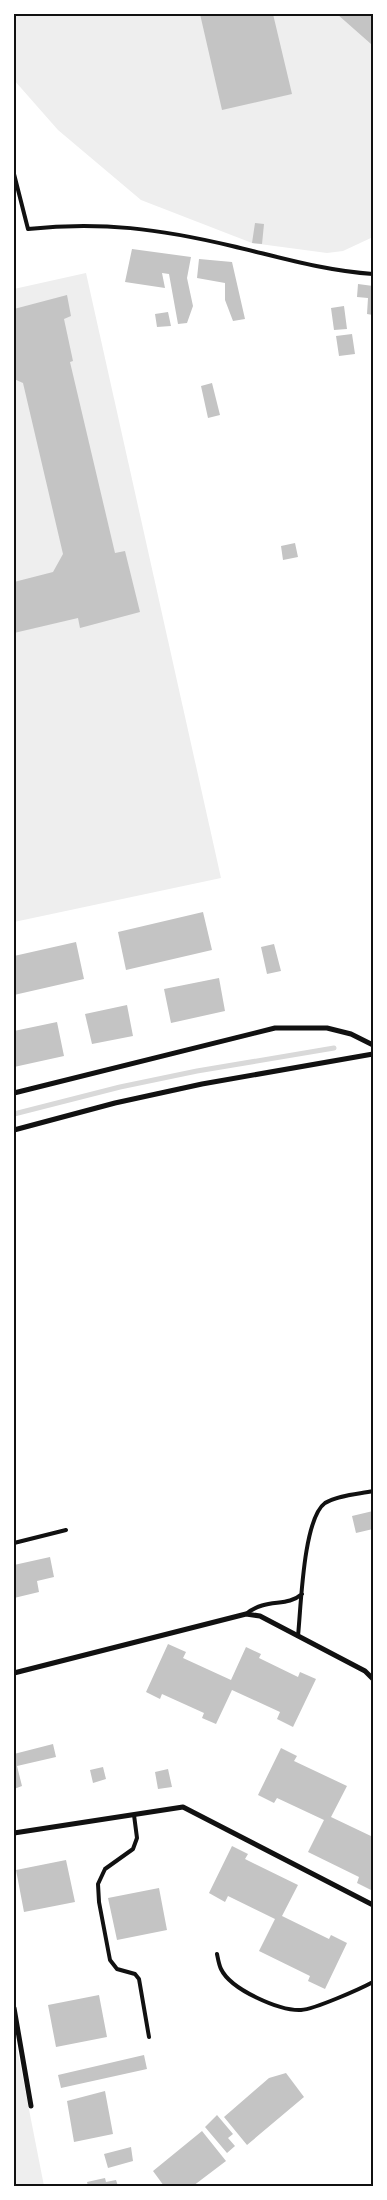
<svg xmlns="http://www.w3.org/2000/svg" width="387" height="2200" font-family="'Varela Round',sans-serif">
<style>
.green{fill:#eee}
.lines{fill:none;stroke-linecap:round;stroke-linejoin:round}
.stream{stroke:#d9d9d9;stroke-width:5}
.building{fill:#c4c4c4}
.service{stroke:#111;stroke-width:4}
.minor{stroke:#111;stroke-width:5}
.neatline{fill:none;stroke:#111;stroke-width:2}
</style>
<rect width="100%" height="100%" fill="#fff"/>
<path class="green" d="M14,14H373V237L343,251L327,253L252,243L141,200L58,130L14,80Z
M86,273L221,878L14,922V289Z
M14,2033L44,2186H14Z"/>
<g class="lines">
<path class="stream" d="M14,1114L120,1087L197,1071L334,1048"/>
</g>
<path class="building" d="M200,14H273L292,94L222,110Z
M337,14H368L373,18V42L371,44Z
M255,223L264,224L262,244L252,243Z
M132,249L191,257L187,278L193,306L187,323L178,324L169,274L162,273L165,288L125,282Z
M199,259L232,262L245,319L233,321L225,300V283L197,278Z
M358,284L373,286V315L367,314L368,298L357,297Z
M67,295L71,316L64,319L73,361L70,362L115,553L125,551L140,612L80,628L78,618L14,633V582L53,572L63,554L23,383L14,379V309Z
M344,306L347,329L334,330L331,308Z
M168,312L171,326L157,327L155,314Z
M352,334L355,354L339,356L336,336Z
M212,383L220,415L208,418L201,386Z
M295,543L298,557L283,560L281,546Z
M203,912L212,950L126,970L118,932Z
M76,942L84,979L14,995V956Z
M274,944L281,971L267,974L261,947Z
M219,978L225,1011L171,1023L164,989Z
M127,1005L133,1036L92,1044L85,1014Z
M57,1022L64,1056L14,1067V1031Z
M373,1511V1529L356,1533L352,1516Z
M50,1557L54,1577L37,1581L39,1592L14,1598V1565Z
M168,1644L186,1652L183,1658L231,1680L246,1647L261,1654L259,1658L298,1677L300,1672L316,1679L293,1727L277,1719L280,1712L232,1690L216,1724L202,1718L204,1713L162,1694L160,1699L146,1692Z
M53,1744L56,1757L17,1766L22,1786L14,1789V1754Z
M281,1748L297,1756L294,1761L347,1786L331,1817L373,1837V1891L357,1883L359,1877L308,1852L324,1820L277,1798L274,1803L258,1795Z
M103,1767L106,1779L93,1783L90,1770Z
M168,1769L172,1787L158,1789L155,1772Z
M232,1846L248,1854L245,1859L298,1885L282,1916L329,1939L331,1935L347,1943L325,1989L308,1981L310,1976L259,1951L275,1919L228,1896L225,1902L209,1893Z
M66,1860L75,1902L24,1912L16,1870Z
M159,1888L167,1930L117,1940L108,1898Z
M99,1995L107,2037L56,2047L48,2005Z
M144,2055L147,2069L61,2088L58,2075Z
M286,2073L304,2097L247,2145L224,2117L269,2078Z
M105,2091L113,2134L74,2142L67,2101Z
M217,2115L233,2134L228,2138L235,2146L227,2153L205,2127Z
M202,2131L226,2161L193,2186H164L153,2171Z
M131,2147L133,2161L108,2168L104,2154Z
M105,2178L106,2182L116,2180L118,2186H88L87,2182Z"/>
<g class="lines">
<path class="service" d="M14,174L28,229C101,221 160,229 232,246C279,257 325,271 373,274
M14,1543L66,1530
M246,1614C267,1597 286,1608 302,1594
M298,1636C301,1608 303,1519 325,1503C338,1495 359,1494 373,1491
M134,1815L137,1838L133,1849L105,1869L98,1884L99,1902L110,1960L117,1969L135,1974L139,1979L149,2037
M217,1954C218,1959 219,1965 221,1969C231,1990 280,2011 301,2010C315,2009 360,1989 373,1982"/>
<path class="minor" d="M14,1093L275,1028H327L351,1034L373,1045
M14,1130L115,1103L202,1084L373,1054
M14,1673L246,1614L260,1616L365,1671L373,1679
M14,1833L183,1807L373,1905
M14,2008L31,2106"/>
</g>
<rect width="387" height="2200" fill="none" stroke="#ffffff" stroke-width="30"/>
<rect x="15" y="15" width="357" height="2170" class="neatline"/>
</svg>
